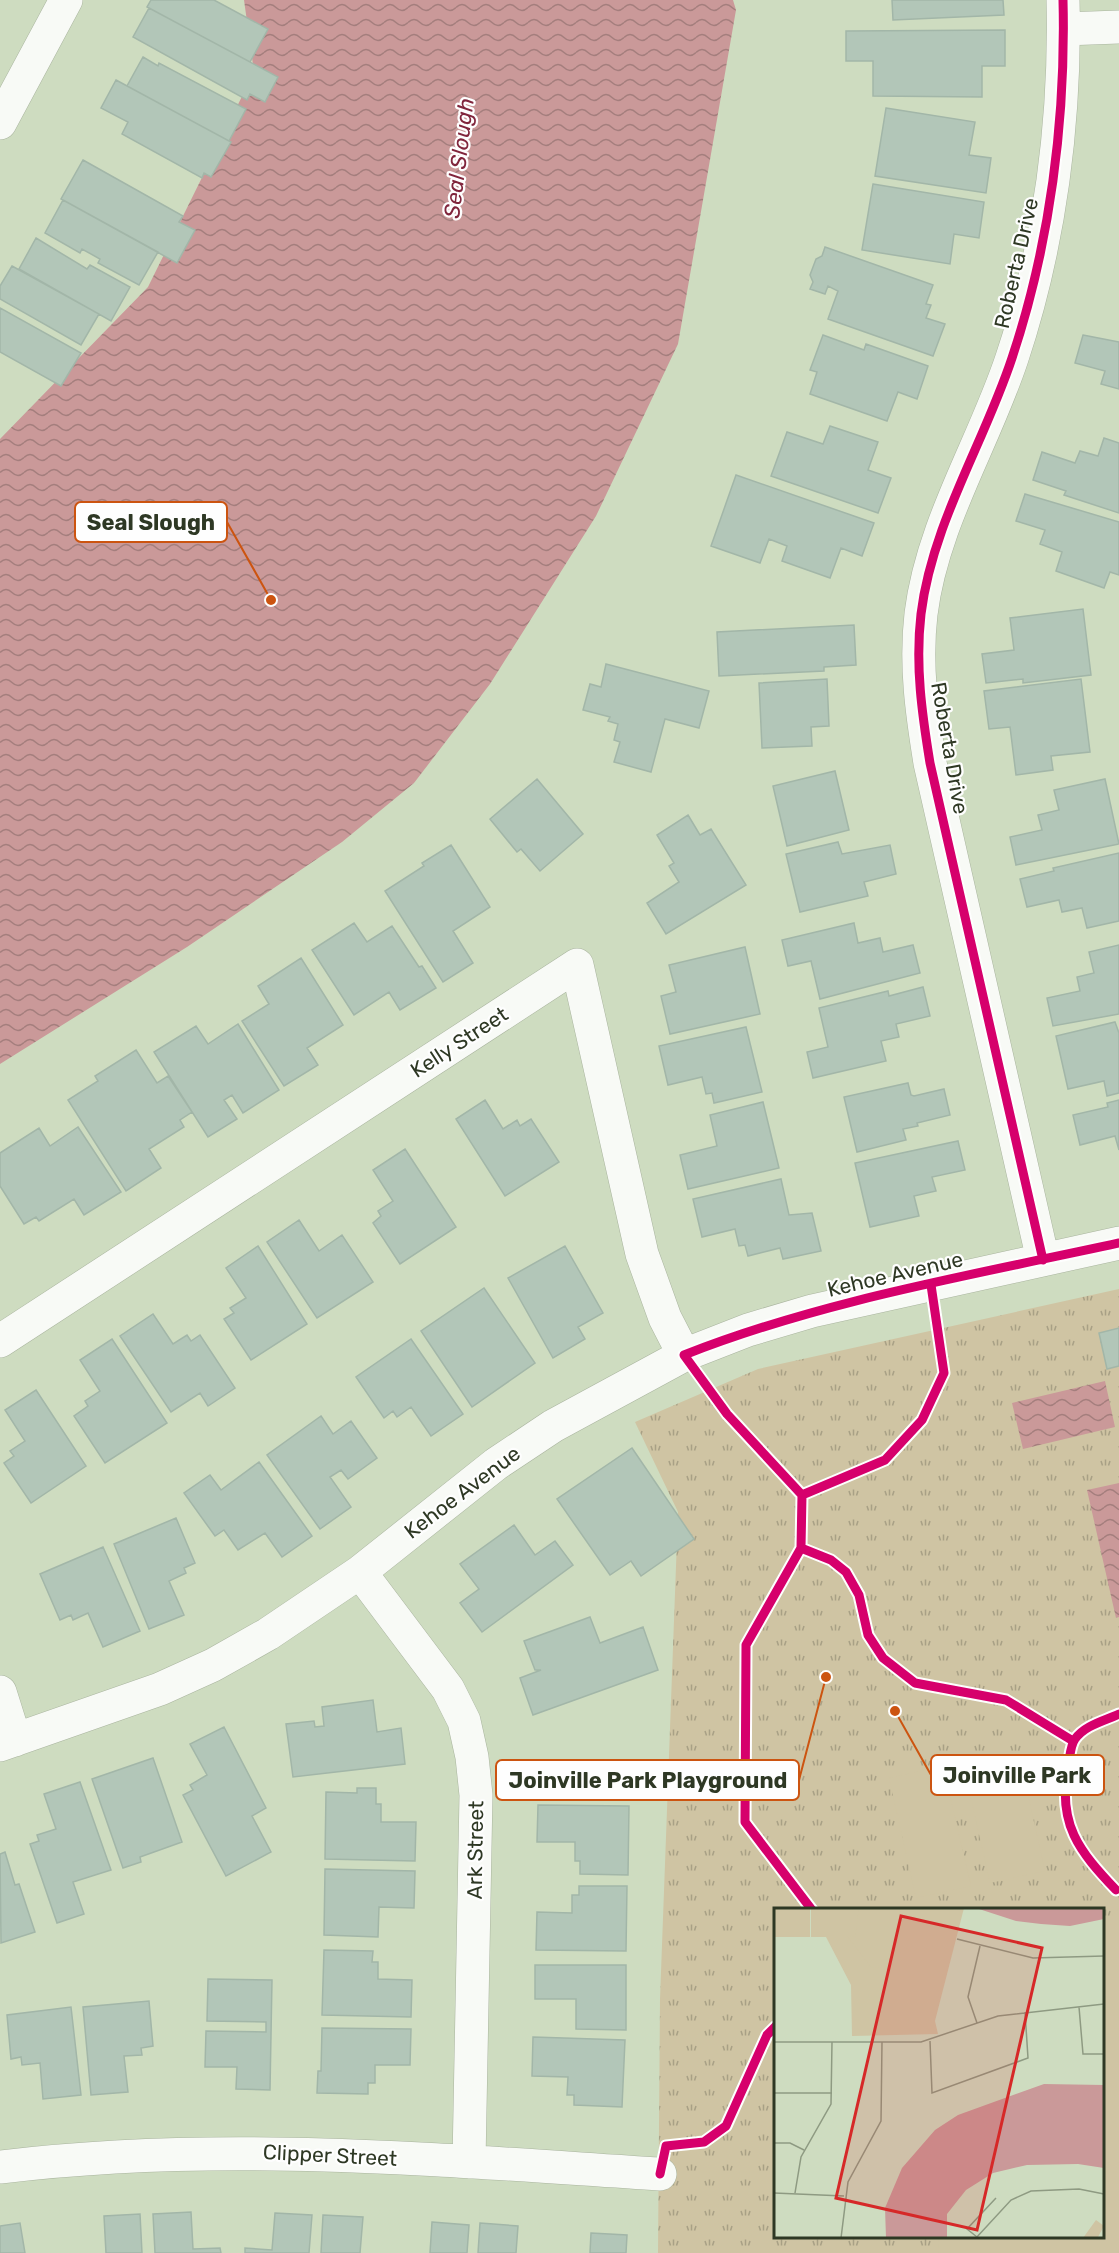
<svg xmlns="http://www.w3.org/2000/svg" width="1119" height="2253" font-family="Rubik,sans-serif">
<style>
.grass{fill:url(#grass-tufts);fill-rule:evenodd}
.pitch{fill:#cfc4a3}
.water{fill:url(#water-waves)}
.building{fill:#b2c6b8;stroke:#a2b6a8;stroke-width:1.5}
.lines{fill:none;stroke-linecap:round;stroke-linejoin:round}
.minor-casing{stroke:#a9b49e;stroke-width:34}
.minor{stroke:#f8faf6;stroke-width:33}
.cycleway-casing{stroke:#fefefe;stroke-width:13}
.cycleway{stroke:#d6006c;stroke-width:9}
.labels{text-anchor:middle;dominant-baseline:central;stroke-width:4.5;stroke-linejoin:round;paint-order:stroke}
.street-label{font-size:21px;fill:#2e3824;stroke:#fefefe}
.water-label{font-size:22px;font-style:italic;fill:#80253c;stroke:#fefefe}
.inset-road{fill:none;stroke:#8e9a82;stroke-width:1.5}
.view{fill:#d62828;fill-opacity:0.15;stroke:#d62828;stroke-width:3}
.inset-edge{fill:none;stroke:#2e3824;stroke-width:3}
.leader{fill:none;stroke:#cc5410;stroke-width:2}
.callout-dot{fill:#cc5410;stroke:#fefefe;stroke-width:2}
.callout{fill:#fefefe;stroke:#cc5410;stroke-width:2}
.callout-label{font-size:22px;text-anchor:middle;font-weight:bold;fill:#2e3824}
</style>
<defs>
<pattern id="grass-tufts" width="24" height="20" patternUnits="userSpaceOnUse" patternTransform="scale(1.5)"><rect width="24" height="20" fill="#cfc4a3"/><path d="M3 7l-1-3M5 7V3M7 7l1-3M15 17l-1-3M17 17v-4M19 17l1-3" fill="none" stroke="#a8a085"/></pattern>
<pattern id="water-waves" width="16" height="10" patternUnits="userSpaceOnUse" patternTransform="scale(1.5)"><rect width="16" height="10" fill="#ca9999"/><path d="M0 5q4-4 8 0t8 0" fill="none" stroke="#a47e7d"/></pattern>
</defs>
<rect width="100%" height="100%" fill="#cedcc0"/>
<path class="grass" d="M1119,1289V2253H658L660,1999L678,1512L635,1422L758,1369ZM776,1910H1102V2236H776Z"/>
<path class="pitch" d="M1018,1751L1045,1871L990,1883L963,1763Z
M943,1766L971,1886L916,1898L889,1778Z
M1119,1908V2253H939L938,2237L1102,2236V1927Z"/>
<path class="water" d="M244,0H733L736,10L678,344L596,516L490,684L414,783L342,842L187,947L0,1064V439L148,287L254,72Z
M1105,1381L1115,1427L1023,1449L1012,1403Z
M1119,1483V1617L1116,1618L1087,1490Z"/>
<path class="building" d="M151,0H214L268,29L250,62L147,7Z
M892,0H1003L1004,15L893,20Z
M149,8L278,77L265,102L250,94L247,100L133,37Z
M1005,30V66H982V97L873,96V61H846V31Z
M143,57L158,66L159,63L246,109L229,141L127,86Z
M116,80L231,142L211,177L204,173L202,178L122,134L128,122L101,108Z
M886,108L975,122L969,155L991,158L986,193L875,176Z
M83,160L183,216L179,222L195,230L177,263L61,199Z
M873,184L984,202L979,238L954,234L950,264L862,250Z
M63,200L158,252L139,285L98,263L100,259L82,249L80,253L45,233Z
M36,238L87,269L90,265L130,287L111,321L19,269Z
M825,247L933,285L926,304L931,305L926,318L945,324L933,356L828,319L838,291L828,286L825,294L810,289L813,282L810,275L816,259L822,256Z
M12,266L99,314L81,345L0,299V286Z
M0,308L81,353L61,386L0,352Z
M823,335L864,350L866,344L928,366L917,399L898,392L887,421L810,394L817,372L810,370Z
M1083,335L1119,342V389L1101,384L1105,371L1075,363Z
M830,426L878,442L868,470L891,478L878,513L771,476L787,432L823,444Z
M1104,438L1119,443V513L1064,495L1066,491L1033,480L1042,452L1075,463L1080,451L1098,456Z
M736,475L874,523L862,556L841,548L830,578L782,561L787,546L769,539L760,563L711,546Z
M1025,494L1119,522V575L1110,572L1104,588L1056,571L1062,552L1040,544L1045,530L1016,521Z
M1083,609L1091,675L1023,683V679L986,683L982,654L1014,650L1010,618Z
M854,625L856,665L824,667V671L719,676L717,632Z
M606,664L709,691L699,728L665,719L651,772L614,762L620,742L614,740L618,724L608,721L610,717L583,710L590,684L601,687Z
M827,679L829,726L811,727L812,746L762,748L759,683Z
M1081,679L1090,752L1051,756L1053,770L1016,775L1010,727L989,729L984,691Z
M835,771L849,830L787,846L773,786Z
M537,779L583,834L540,871L521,849L517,852L490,819Z
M1105,779L1119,844L1016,865L1010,837L1042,830L1038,815L1059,810L1054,790Z
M688,815L700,835L711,829L746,885L666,934L647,903L679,882L669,866L674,863L657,835Z
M838,842L842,854L890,845L896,874L864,882L868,896L800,912L786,854Z
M451,845L490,907L453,931L473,963L443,982L385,891L424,866L422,863Z
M1119,853V921L1087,928L1082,908L1062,912L1059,900L1027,907L1020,879L1054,871L1053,868Z
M354,923L367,942L392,926L419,967L422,966L436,988L400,1010L389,992L354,1015L312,950Z
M854,923L858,943L880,938L883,952L913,945L920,973L820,999L811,961L788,966L782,940Z
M1119,945V1014L1053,1026L1047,998L1080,991L1077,977L1094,973L1089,952Z
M745,947L760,1014L670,1034L661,996L676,992L669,965Z
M301,958L343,1025L307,1048L318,1065L284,1086L242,1021L269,1004L258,986Z
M923,987L930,1016L896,1024L899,1037L881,1041L886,1061L813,1078L807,1052L828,1047L819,1008L888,991L889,996Z
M1115,1022L1119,1033V1093L1107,1096L1104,1081L1068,1089L1056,1036Z
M238,1024L279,1090L243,1113L232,1095L224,1100L237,1119L208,1137L154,1052L196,1026L208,1044Z
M746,1027L762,1092L714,1103L712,1093L706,1094L702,1077L668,1085L659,1046Z
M136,1050L157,1083L168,1076L192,1112L180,1120L184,1127L149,1149L161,1168L126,1191L68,1100L98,1081L95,1076Z
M908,1083L911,1095L914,1096L944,1089L950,1115L917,1123L918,1126L903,1129L906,1140L857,1152L844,1097Z
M485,1100L503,1129L517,1120L520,1126L531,1119L559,1162L505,1196L456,1119Z
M1119,1100V1150L1115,1136L1080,1145L1073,1115L1108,1107L1107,1103Z
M763,1102L779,1168L688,1189L680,1155L717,1146L710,1115Z
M78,1127L121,1192L84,1215L74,1199L39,1221L36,1217L24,1224L0,1186V1153L39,1128L50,1146Z
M958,1141L965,1170L932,1177L936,1191L914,1196L919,1216L870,1227L855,1163Z
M405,1149L456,1227L400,1264L373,1223L381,1216L378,1211L393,1201L373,1170Z
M781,1179L789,1215L812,1213L821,1251L783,1259L780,1248L748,1256L745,1245L739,1246L735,1229L702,1237L693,1199Z
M299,1220L319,1251L342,1235L373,1282L317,1318L267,1242Z
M258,1246L307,1324L251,1360L224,1319L234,1313L230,1308L246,1298L226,1268Z
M565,1246L603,1313L578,1327L585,1339L553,1358L508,1278Z
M484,1288L535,1363L472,1407L421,1331Z
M153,1314L173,1344L187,1335L191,1341L200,1335L235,1388L208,1406L200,1393L171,1412L120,1336Z
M1119,1328V1366L1107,1369L1099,1333Z
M112,1339L167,1423L105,1463L74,1416L88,1406L85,1401L100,1391L80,1360Z
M411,1339L463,1414L431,1436L411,1407L397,1417L393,1411L384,1418L356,1377Z
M36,1390L86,1466L31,1503L4,1463L14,1456L10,1451L25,1441L5,1410Z
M321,1416L333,1434L351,1421L377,1458L348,1479L341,1470L330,1477L351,1507L320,1529L267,1455Z
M632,1448L694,1539L641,1576L631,1561L610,1575L557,1499Z
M259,1462L312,1536L282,1557L265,1533L238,1550L224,1530L215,1536L184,1493L210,1475L221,1490Z
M176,1518L195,1563L184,1568L186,1573L169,1581L184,1615L149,1629L114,1544Z
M514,1525L535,1555L555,1541L573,1565L482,1632L460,1603L479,1589L460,1564Z
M103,1547L140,1631L103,1647L88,1613L73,1620L71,1615L60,1620L40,1574Z
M590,1617L600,1643L643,1627L658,1670L533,1715L520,1678L541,1670H535L524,1641Z
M373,1700L377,1732L401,1728L405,1764L293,1777L286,1724L314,1721L315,1727L324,1726L322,1707Z
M224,1727L266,1808L252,1816L271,1852L226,1876L183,1795L193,1790L190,1785L207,1775L190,1744Z
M153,1758L182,1842L140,1857L141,1862L123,1868L92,1779Z
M80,1782L111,1870L73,1882L84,1914L57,1923L30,1844L39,1841L37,1835L56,1829L44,1794Z
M357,1788H376V1804H381V1822H416L415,1861L325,1859L326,1792L357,1793Z
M538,1805L629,1806L628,1875L580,1874V1861H575V1842H537Z
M5,1852L15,1885L19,1884L35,1932L1,1943L0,1854Z
M325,1869L415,1871L414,1908L379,1907L378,1937L324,1935Z
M579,1886H627L626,1951L536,1950L537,1912L572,1913V1895H579Z
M324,1950L373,1951L372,1962H378V1979L412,1980L411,2017L322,2015Z
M535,1965H626V2030L576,2029V1999H535Z
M208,1979L272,1980L270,2090L236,2089L237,2067H205L206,2031L266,2032V2022L207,2021Z
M149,2001L153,2046L141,2048L142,2055L124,2056L128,2092L91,2095L83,2007Z
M71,2007L81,2095L43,2099L40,2063L22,2065L21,2057L11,2059L7,2015Z
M322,2028L411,2029L410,2065H375V2083H368V2094L317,2093L318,2071H321Z
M533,2037L625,2040L622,2107L574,2105V2095H567L568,2077L532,2076Z
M191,2212L193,2249L220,2248L221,2253H155L153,2214Z
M275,2213L312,2215L309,2253H245V2248L272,2250Z
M140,2214L142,2253H106L104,2216Z
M323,2215L363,2217L360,2253H321Z
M432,2222L469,2225L467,2253H430Z
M20,2223L25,2253H0V2226Z
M480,2223L518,2226L516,2253H478Z
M591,2233L627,2235L626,2253H590Z"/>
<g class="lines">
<defs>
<path id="minor" d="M1064,29L1119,27
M0,123L66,0
M1043,1260L930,763C922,714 915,665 921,614C932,524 984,443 1012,358C1050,244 1066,120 1063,0
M0,1341L577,965L642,1254L665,1318L684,1355
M360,1572L448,1689L464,1721L472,1757L476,1795L469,2162
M0,1692L15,1740
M0,1745L160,1689L213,1665L268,1634L360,1572L496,1464L553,1426L684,1355L748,1330L812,1311L1119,1243
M0,2167C222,2140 438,2160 660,2174"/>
</defs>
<use href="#minor" class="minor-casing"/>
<use href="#minor" class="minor"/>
<defs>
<path id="cycleway" d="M1043,1260L930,763C922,714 915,665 921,614C932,524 984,443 1012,358C1050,244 1066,120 1063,0
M802,1495L727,1414L684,1355C823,1300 973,1275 1119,1243
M801,1548L831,1560L846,1572L859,1595L868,1635L883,1658L915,1683L1006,1700L1073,1741
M1116,1890C1079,1851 1057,1824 1068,1766C1070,1758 1070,1746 1075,1739C1085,1725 1104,1721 1119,1714
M812,1910L745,1822L746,1645L801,1548L802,1495L885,1460L922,1420L944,1373L931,1285
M660,2174L666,2146L704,2142L726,2126L767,2035L776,2026"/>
</defs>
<use href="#cycleway" class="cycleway-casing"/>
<use href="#cycleway" class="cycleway"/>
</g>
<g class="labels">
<g class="street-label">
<text transform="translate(1016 263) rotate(-77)">Roberta Drive</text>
<text transform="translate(950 748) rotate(80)">Roberta Drive</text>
<text transform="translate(459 1042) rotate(-33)">Kelly Street</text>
<text transform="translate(895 1274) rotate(-13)">Kehoe Avenue</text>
<text transform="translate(462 1492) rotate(-37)">Kehoe Avenue</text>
<text transform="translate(475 1850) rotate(-89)">Ark Street</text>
<text transform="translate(330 2155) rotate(3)">Clipper Street</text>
</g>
<g class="water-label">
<text transform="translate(459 158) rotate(-83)">Seal Slough</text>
</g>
</g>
<g transform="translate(774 1908)">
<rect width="330" height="330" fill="#cedcc0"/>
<path d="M37,0H190L161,113L164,126L78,128L77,77L52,29H37Z" fill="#cfc4a3"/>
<path d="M0,0H36V29H0ZM85,0H152L147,35L141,34L105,60L97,59L73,28L81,29ZM322,312L330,318L324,329L309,330Z" fill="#cfc4a3"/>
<path d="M202,0H330V11L296,18L267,16L242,13ZM270,176L330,177V260L304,256L253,257L219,265L192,282L173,306V330H112L111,300L128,260L161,222L184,207Z" fill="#ca9999"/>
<path class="inset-road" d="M183,31L259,50L330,48M305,99L309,146H330M203,115L194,89L206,38M156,133L158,185L254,150L251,104M0,134H147L224,108L330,96M0,185H58M0,235H16L30,242M0,285L70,288M21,285L27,249L57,196L58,134M203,329L193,321L222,290M67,330L74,274L107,213L108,134M202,330L237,292L257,283L305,281L330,286"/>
<path class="view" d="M127,8L268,40L203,322L62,290Z"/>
<rect width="330" height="330" class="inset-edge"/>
</g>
<path class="leader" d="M271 600L227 522M895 1711L931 1775M826 1677L799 1780"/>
<g class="callout-dot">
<circle cx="271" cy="600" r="6"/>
<circle cx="895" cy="1711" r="6"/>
<circle cx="826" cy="1677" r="6"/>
</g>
<g class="callout">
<rect x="75" y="502" width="152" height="40" rx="6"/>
<rect x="931" y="1755" width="173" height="40" rx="6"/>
<rect x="496" y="1760" width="303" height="40" rx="6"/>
</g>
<g class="callout-label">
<text x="151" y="530">Seal Slough</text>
<text x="1017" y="1783">Joinville Park</text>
<text x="648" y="1788">Joinville Park Playground</text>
</g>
</svg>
